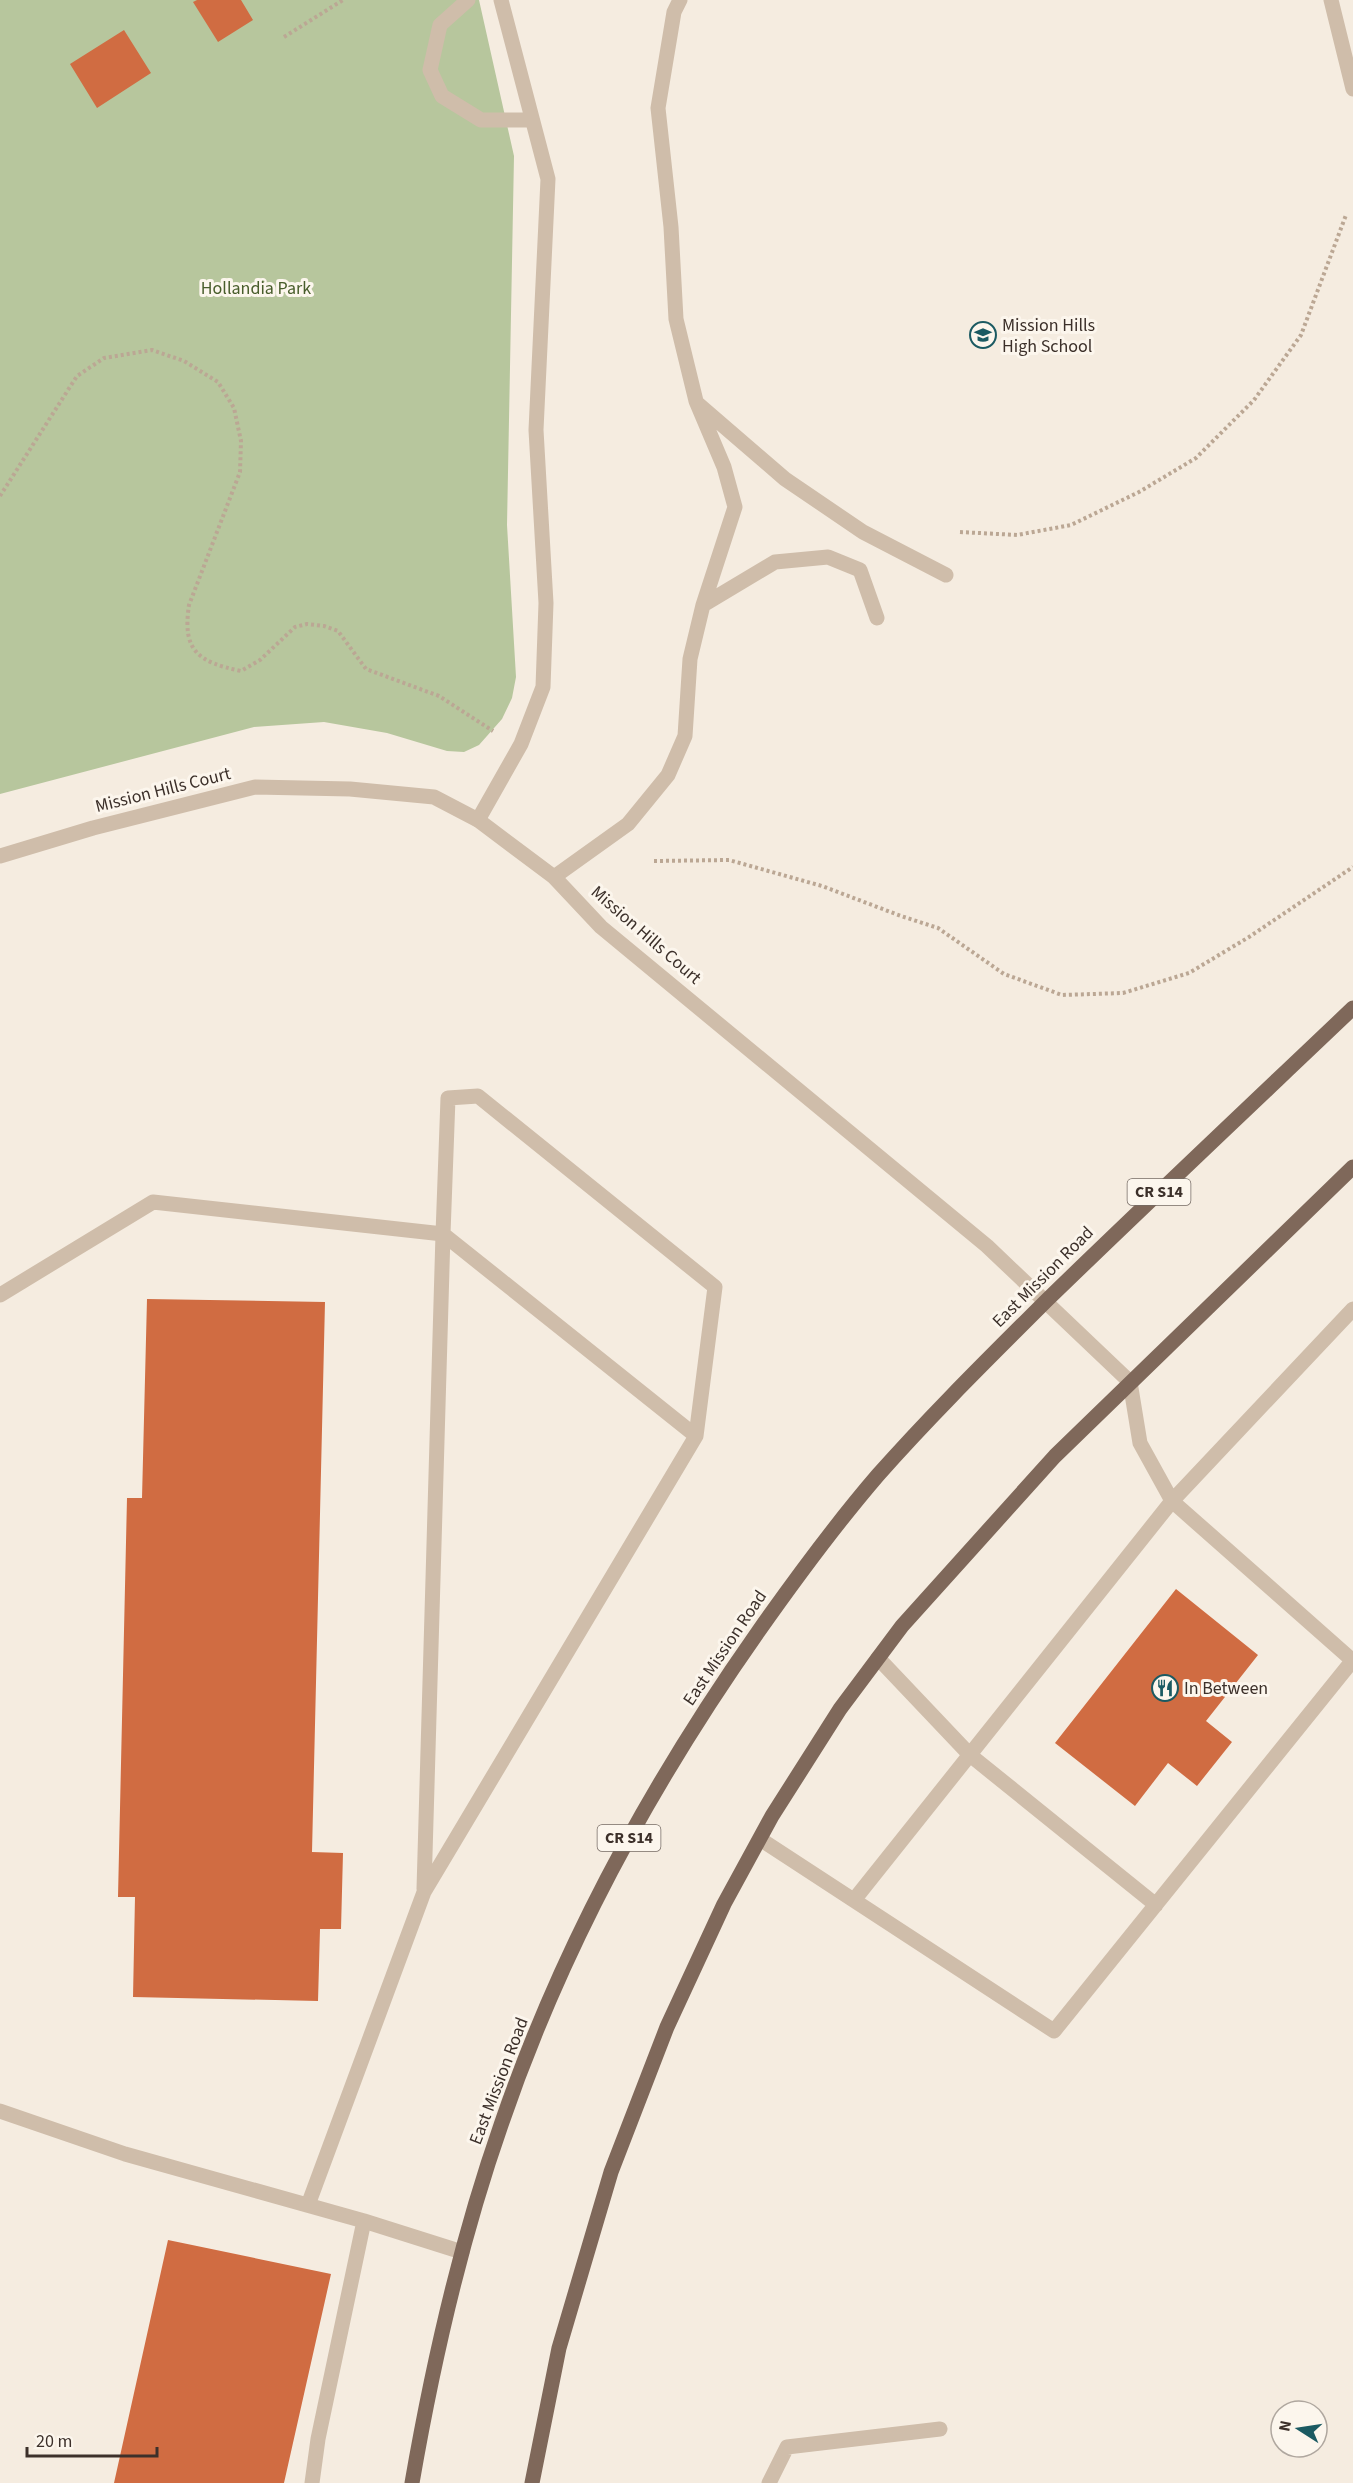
<svg xmlns="http://www.w3.org/2000/svg" width="1353" height="2483" font-family="'Source Sans 3',sans-serif">
<style>
.green{fill:#b7c69d}
.building{fill:#d06c42}
.lines{fill:none;stroke-linecap:round;stroke-linejoin:round}
.path{stroke:#bba794;stroke-width:4;stroke-dasharray:3 3;stroke-linecap:butt}
.service{stroke:#cfbdaa;stroke-width:15}
.minor{stroke:#cfbdaa;stroke-width:15}
.primary{stroke:#7f685a;stroke-width:15}
.labels{text-anchor:middle;dominant-baseline:central;stroke-width:6;stroke-linejoin:round;paint-order:stroke}
.shield{fill:#fcf6ed;stroke:#766b64;stroke-width:1.5}
.shield-label{font-size:16px;font-weight:bold;fill:#3c302a}
.park-label{font-size:18px;fill:#485d2b;stroke:#fcf6ed}
.poi-label{font-size:18px;fill:#3c302a;stroke:#fcf6ed;text-anchor:start}
.street-label{font-size:18px;fill:#3c302a;stroke:#fcf6ed}
</style>
<rect width="100%" height="100%" fill="#f5ece0"/>
<path class="green" d="M0,0H479L514,156L507,525L516,677L512,698L502,719L479,745L464,752L447,751L387,733L324,722L254,727L0,794Z"/>
<path class="building" d="M197,0H241L253,20L218,42L193,2Z
M124,30L151,73L97,108L70,64Z
M147,1299L325,1302L312,1852L343,1853L341,1929H320L318,2001L133,1997L135,1897H118L127,1498H142Z
M1176,1589L1258,1655L1206,1721L1232,1742L1197,1786L1168,1763L1135,1806L1055,1743Z
M168,2240L331,2274L284,2483H114Z"/>
<g class="lines">
<path class="path" d="M284,37L343,0
M0,496L77,376L104,358L152,350L184,361L218,382L234,408L241,441L240,472L189,605C182,651 198,662 241,671L260,660L295,627L307,624L324,626L338,631L366,669L439,696L493,731
M960,532L1017,535L1071,525L1139,492L1196,458L1254,400L1301,335L1346,215
M654,861L729,860L822,886L901,916L938,928L1004,974L1062,995L1123,993L1189,973L1249,937L1353,867"/>
<path class="service" d="M468,0L440,25L430,70L442,96L481,120H532
M1331,0L1353,89
M698,404L785,479L863,532L946,575
M703,605L775,562L828,557L860,570L877,618
M478,820L521,744L543,687L546,603L536,430L548,179L501,0
M554,877L628,824L668,775L685,736L690,659L703,605L735,507L724,467L696,401L676,319L671,227L658,108L674,12L680,0
M0,1295L153,1202L443,1234L448,1098L478,1096L715,1287L696,1436L424,1892L308,2205
M1130,1382L1140,1443L1172,1501L1353,1309
M878,1658L970,1755L1156,1905
M760,1839L1054,2031L1353,1660
M424,1889L443,1234L696,1436
M854,1900L1172,1501L1352,1660
M0,2111L125,2154L364,2221
M312,2483L318,2439L364,2221L462,2252
M769,2483L787,2447L940,2429"/>
<path class="minor" d="M0,856L93,828L255,787L350,789L434,797L478,820L554,877L601,927L987,1246L1130,1382"/>
<path class="primary" d="M412,2483C433,2362 460,2242 501,2125C561,1949 651,1784 758,1632C796,1578 835,1525 878,1475C932,1414 990,1357 1047,1300C1148,1202 1251,1105 1353,1008
M532,2483L559,2348L611,2172L667,2027L724,1904L772,1816L840,1709L902,1626L1055,1456L1353,1167"/>
</g>
<defs>
<symbol id="school-ring" viewBox="-11 -11 22 22"><circle r="9.5" fill="#fcf6ed" stroke="#1b5a62" stroke-width="1.5"/><path d="M0-5L7-2L0 1L-7-2ZM-4 1L0 2.5L4 1V4Q0 6-4 4Z" fill="#1b5a62"/></symbol>
<symbol id="restaurant-ring" viewBox="-11 -11 22 22"><circle r="9.5" fill="#fcf6ed" stroke="#1b5a62" stroke-width="1.5"/><path d="M-5-6h1v4h1v-4h1v4h1v-4h1v5L-1.5 .5V6h-2V.5L-5-1ZM5-6V6H3V1.5H1.5Q1.5-4 5-6Z" fill="#1b5a62"/></symbol>
</defs>
<g fill-rule="evenodd">
<use href="#school-ring" x="968" y="320" width="30" height="30"/>
<use href="#restaurant-ring" x="1150" y="1673" width="30" height="30"/>
</g>
<g class="labels">
<g class="shield">
<rect x="1127.5" y="1179" width="63" height="26" rx="4.5"/>
<rect x="597.5" y="1825" width="63" height="26" rx="4.5"/>
</g>
<g class="shield-label">
<text x="1159" y="1192">CR S14</text>
<text x="629" y="1838">CR S14</text>
</g>
<g class="park-label">
<text x="256" y="288">Hollandia Park</text>
</g>
<g class="poi-label">
<text x="1002" y="325">Mission Hills<tspan x="1002" dy="21">High School</tspan></text>
<text x="1184" y="1688">In Between</text>
</g>
<g class="street-label">
<text transform="translate(163 790) rotate(-14)">Mission Hills Court</text>
<text transform="translate(646 935) rotate(41)">Mission Hills Court</text>
<text transform="translate(1043 1277) rotate(-45)">East Mission Road</text>
<text transform="translate(725 1648) rotate(-56)">East Mission Road</text>
<text transform="translate(499 2081) rotate(-69)">East Mission Road</text>
</g>
</g>
<g transform="translate(1299 2429) rotate(282)"><circle r="28" fill="#fcf6ed" stroke="#afa79f" stroke-width="1.5"/>
<path d="M0-4.5L10 22L0 15L-10 22Z" fill="#1b5a62"/>
<text y="-9" font-size="16" font-weight="bold" text-anchor="middle" fill="#3c302a">N</text>
</g>
<path d="M27 2447v9h130v-9" fill="none" stroke="#3c302a" stroke-width="3"/>
<text x="36" y="2447" font-size="18" fill="#3c302a" stroke="#fcf6ed" stroke-width="4.5" paint-order="stroke">20 m</text>
</svg>
